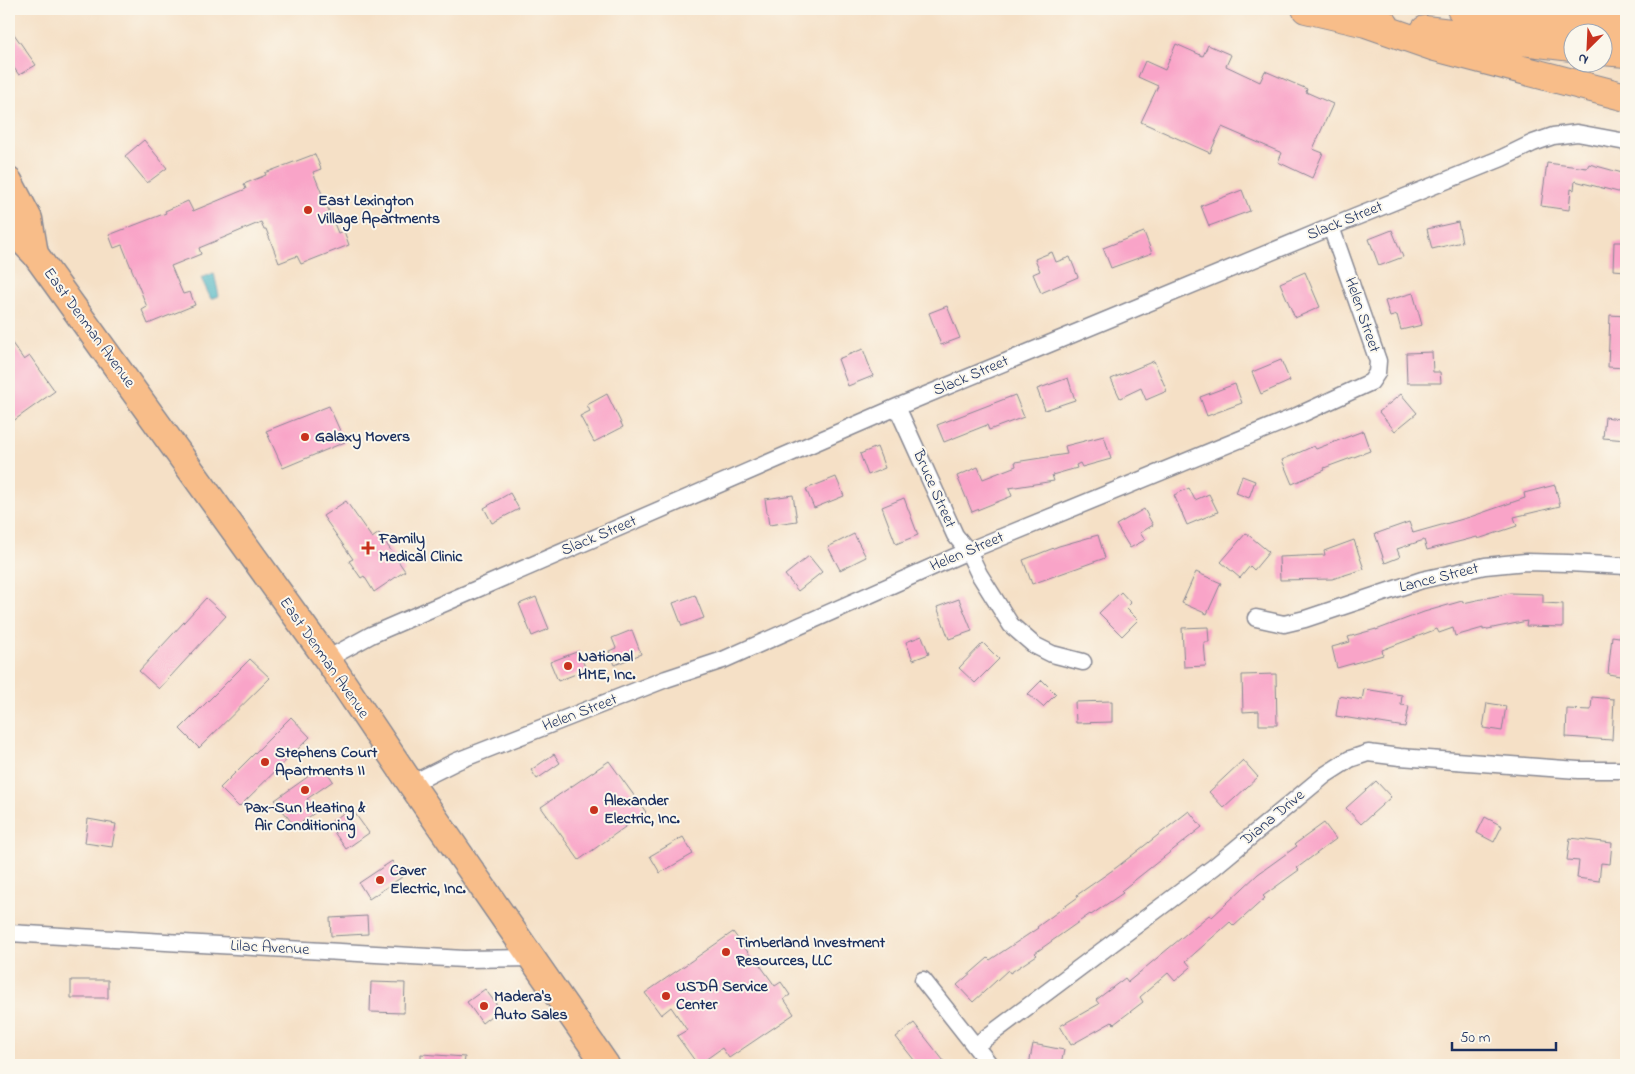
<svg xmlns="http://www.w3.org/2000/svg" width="1635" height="1074" font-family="'Indie Flower',sans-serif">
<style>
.water{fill:#45b2c1;stroke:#307090}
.building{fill:#f9a4c8}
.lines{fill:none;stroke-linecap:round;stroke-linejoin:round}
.street-casing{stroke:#888892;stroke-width:19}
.primary-casing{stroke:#888892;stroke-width:29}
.highway-casing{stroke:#888892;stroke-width:30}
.street{stroke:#fff;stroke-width:16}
.primary{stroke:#f8bd89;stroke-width:26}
.highway{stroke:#f8bd89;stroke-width:28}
.poi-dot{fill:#c8321e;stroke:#fbf7ec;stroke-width:2}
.labels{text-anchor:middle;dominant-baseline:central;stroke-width:4;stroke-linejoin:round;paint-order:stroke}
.poi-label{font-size:16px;font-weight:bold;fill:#1b2f5e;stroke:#fbf7ec;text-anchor:start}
.street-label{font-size:16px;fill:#1b2f5e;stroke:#fbf7ec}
</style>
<rect width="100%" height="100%" fill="#fbf7ec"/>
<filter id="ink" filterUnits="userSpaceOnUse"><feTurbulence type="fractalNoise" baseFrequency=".02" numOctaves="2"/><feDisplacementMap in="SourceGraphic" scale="10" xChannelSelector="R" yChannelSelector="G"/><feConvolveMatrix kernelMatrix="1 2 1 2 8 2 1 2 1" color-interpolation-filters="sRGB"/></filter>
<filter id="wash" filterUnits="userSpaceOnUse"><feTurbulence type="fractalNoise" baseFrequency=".0096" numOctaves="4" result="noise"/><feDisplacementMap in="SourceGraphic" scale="20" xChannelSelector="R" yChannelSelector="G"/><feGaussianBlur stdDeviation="1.12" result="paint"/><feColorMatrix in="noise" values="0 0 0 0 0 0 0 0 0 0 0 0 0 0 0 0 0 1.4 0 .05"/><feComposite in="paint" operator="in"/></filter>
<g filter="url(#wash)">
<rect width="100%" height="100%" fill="#f5e0c6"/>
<path class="water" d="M214,273L219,296L211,299L201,278Z"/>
<g id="blocks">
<path class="building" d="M9,27L36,65L19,75L9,61Z
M1176,44L1203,56L1208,45L1231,55L1226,66L1260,82L1265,71L1307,89L1306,92L1333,104L1313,149L1323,153L1312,178L1278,162L1282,153L1222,127L1210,153L1141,122L1158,86L1138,77L1145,61L1165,70Z
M144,140L167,168L147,183L125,156Z
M315,154L321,169L313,172L338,233L344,231L349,245L301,264L297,256L279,263L266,229H264L261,222L199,248L201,254L171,266L183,294L190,292L195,305L148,324L142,310L147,307L122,245L114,248L109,235L166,213L165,211L188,201L193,211L246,189L244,184L266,175L265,173Z
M1547,163L1587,168L1589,164L1626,174L1622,193L1575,181L1574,190L1571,189L1569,210L1541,206Z
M1242,190L1250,211L1209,226L1201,206Z
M1458,222L1462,242L1432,249L1427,229Z
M1392,230L1403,257L1379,266L1369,239Z
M1144,232L1152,253L1111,268L1103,248Z
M1614,242H1626V271L1613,270Z
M1052,252L1056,262L1070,257L1078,277L1041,293L1033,274L1040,271L1035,259Z
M1305,272L1320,307L1295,318L1280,283Z
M1413,293L1422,325L1401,330L1397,315L1390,317L1385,301Z
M947,306L960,338L941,345L929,313Z
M1610,315L1626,316V368L1608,367Z
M9,339L24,360L30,356L55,391L9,424Z
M863,349L873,376L848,386L838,359Z
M1432,352L1433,372H1440L1441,383H1407L1406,353Z
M1281,360L1290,381L1261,394L1252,372Z
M1154,361L1167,391L1146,400L1141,388L1120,398L1111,379Z
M1068,378L1075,400L1045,410L1037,389Z
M1235,384L1242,403L1207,416L1200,397Z
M607,394L623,427L594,442L580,416L590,411L587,405Z
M1401,394L1417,413L1395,431L1379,412Z
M1015,395L1024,417L989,430L987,425L944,442L937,425Z
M329,406L345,442L283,468L266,431Z
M1605,417L1626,420V440L1603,438Z
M1363,431L1370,451L1324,468L1325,470L1292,484L1282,460L1314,446L1316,449Z
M1104,436L1111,459L1082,467L1080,463L1076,465L1077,468L1052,475L1054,481L1009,488L1012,496L972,512L957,476L978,467L983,479L1016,466L1015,462L1067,454L1065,446Z
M877,447L885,468L868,475L860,454Z
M1242,476L1255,481L1249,498L1236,493Z
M836,477L844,496L814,508L806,489Z
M1555,485L1560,506L1514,517L1517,526L1478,539L1477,537L1427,550L1424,540L1397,549L1400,557L1385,563L1375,534L1409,522L1413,533L1470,517L1525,498L1524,493Z
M1189,488L1195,500L1209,494L1218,512L1187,525L1174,495Z
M510,493L519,509L492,523L484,508Z
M793,495L797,521L769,525L765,499Z
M904,498L918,535L896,544L882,507Z
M346,501L372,538L379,533L405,571L374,592L364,576L361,578L349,561L353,559L323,516Z
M1144,509L1153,525L1140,533L1145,540L1130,548L1116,525Z
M1246,533L1269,552L1254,570L1250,566L1240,578L1221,562Z
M854,534L866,557L840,570L828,547Z
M1098,535L1105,558L1032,584L1023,560L1059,546Z
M1354,540L1364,569L1332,579L1280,580L1279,557L1325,555L1324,551Z
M809,556L822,572L798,591L785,575Z
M1196,572L1221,583L1207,614L1182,603Z
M1121,592L1131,603L1126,608L1138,620L1122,636L1099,613Z
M1510,593L1543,594V603L1563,604V627L1526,626L1527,621L1483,630V628L1455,636L1453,628L1439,633L1437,629L1382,650L1383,655L1337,668L1332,647L1350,642L1348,637L1376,629V630L1424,612L1462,601L1463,603Z
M695,595L704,618L682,626L673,603Z
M536,597L549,629L532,636L519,604Z
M206,598L226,616L159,689L139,671Z
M959,599L972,631L949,639L937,607Z
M1208,627L1209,642H1204L1206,666L1184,667L1182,628Z
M632,630L641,654L615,665L609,651L616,648L612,638Z
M922,636L929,654L913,660L906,642Z
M1612,636L1626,638V677L1608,674Z
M983,643L999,659L975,683L959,668Z
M579,651L586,670L558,681L550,662Z
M250,659L270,678L199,748L180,729Z
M1276,674L1277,725H1259V711L1243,712L1242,675Z
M1042,680L1056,694L1043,707L1028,694Z
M1364,689L1402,695L1401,705L1409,706L1405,727L1336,716L1339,696L1362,700Z
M1592,697L1614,699L1612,740L1566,737L1567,709L1591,710Z
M1112,701V722L1076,723L1075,702Z
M1487,703L1506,706L1502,731L1483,728Z
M291,717L310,737L239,807L220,788Z
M554,754L560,763L537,779L531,770Z
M1243,760L1258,777L1224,808L1209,792Z
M609,761L646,812L579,860L541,807Z
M323,766L333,781L307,799L316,812L295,827L275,800Z
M1376,781L1391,797L1361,824L1346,808Z
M351,808L369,833L346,849L334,832L338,829L332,821Z
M1189,811L1202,827L1121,891L1123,893L1091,915L1090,914L1035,953L1037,955L1010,973L1008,970L973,1002L957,985L988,958L990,960L1038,928L1037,927L1078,897L1077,895L1117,867Z
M1485,817L1502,826L1494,842L1477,833Z
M88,819L116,824L112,847L85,843Z
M1324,823L1336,839L1297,868L1299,870L1263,896L1265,898L1234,926L1230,922L1186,961L1191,967L1175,981L1168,973L1140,997L1143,1002L1114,1024L1112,1022L1071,1045L1060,1026L1099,1004L1096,1000L1125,978L1128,982L1209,915L1212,917L1258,874L1297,846L1295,844Z
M683,837L693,854L660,873L650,856Z
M1570,838L1612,843L1610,864L1601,863L1599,881L1577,878L1579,861L1567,860Z
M392,861L402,877L369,899L359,883Z
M367,916L368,934L331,936L330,918Z
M733,932L753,959L755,958L775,986L781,982L790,995L784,999L794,1014L729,1058L722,1048L698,1065L677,1036L687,1030L671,1007L661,1015L645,993Z
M71,980H108V998H71Z
M371,982L405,983L404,1013L370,1012Z
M485,989L500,1009L482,1023L467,1002Z
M914,1023L947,1065H918L896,1037Z
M1033,1044L1064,1050L1061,1065H1029Z
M421,1054L465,1057L464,1065H421Z"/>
</g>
</g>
<g filter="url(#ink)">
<use href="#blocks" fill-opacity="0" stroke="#888892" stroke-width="1"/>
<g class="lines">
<defs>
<path id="street" d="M897,407L955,535L968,551L979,574L1011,625L1034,645L1052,654L1083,662
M1256,618L1284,624L1305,619L1422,580L1485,566L1526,562L1568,563L1626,566
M327,659L371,635L897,407L1331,227L1502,158L1533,143L1553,136L1577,133L1626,142
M411,784L457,761L666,679L723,660L968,551L1297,416L1371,382L1377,373L1378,361L1331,227
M9,933L464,959L532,958
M923,980L990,1065
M975,1046L1214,867L1325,775L1350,759L1368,753L1400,757L1578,770H1626"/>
<path id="primary" d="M9,181L29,219L35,254
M9,227L35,254L327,659L411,784L606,1065"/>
<path id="highway" d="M1306,9L1366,23L1385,25
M1461,9L1626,31
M1366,23L1435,47L1626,97
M1425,30L1572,47
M1602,51L1626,53"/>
</defs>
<use href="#street" class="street-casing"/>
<use href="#primary" class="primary-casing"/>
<use href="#highway" class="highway-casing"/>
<use href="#street" class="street"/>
<use href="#primary" class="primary"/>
<use href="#highway" class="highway"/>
</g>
</g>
<g class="poi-dot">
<circle cx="308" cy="210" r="5"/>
<circle cx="305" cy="437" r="5"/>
<path d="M365.5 540.5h5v5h5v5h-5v5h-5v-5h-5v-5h5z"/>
<circle cx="568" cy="666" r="5"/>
<circle cx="265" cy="762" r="5"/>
<circle cx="305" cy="790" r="5"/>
<circle cx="594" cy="810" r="5"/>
<circle cx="380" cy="880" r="5"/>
<circle cx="726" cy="952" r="5"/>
<circle cx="666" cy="996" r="5"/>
<circle cx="484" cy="1006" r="5"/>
</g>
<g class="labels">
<g class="poi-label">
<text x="318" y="201">East Lexington<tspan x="318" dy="18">Village Apartments</tspan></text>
<text x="315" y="437">Galaxy Movers</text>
<text x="379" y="539">Family<tspan x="379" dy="18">Medical Clinic</tspan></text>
<text x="578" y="657">National<tspan x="578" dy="18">HME, Inc.</tspan></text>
<text x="275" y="753">Stephens Court<tspan x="275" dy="18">Apartments II</tspan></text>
<text x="604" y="801">Alexander<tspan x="604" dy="18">Electric, Inc.</tspan></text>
<text x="305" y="808" text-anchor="middle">Pax-Sun Heating &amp;<tspan x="305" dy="18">Air Conditioning</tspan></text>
<text x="390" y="871">Caver<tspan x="390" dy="18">Electric, Inc.</tspan></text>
<text x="736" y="943">Timberland Investment<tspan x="736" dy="18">Resources, LLC</tspan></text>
<text x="676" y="987">USDA Service<tspan x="676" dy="18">Center</tspan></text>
<text x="494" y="997">Madera's<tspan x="494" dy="18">Auto Sales</tspan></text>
</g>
<g class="street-label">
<text transform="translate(1345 221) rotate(-22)">Slack Street</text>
<text transform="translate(1362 315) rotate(71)">Helen Street</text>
<text transform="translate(89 328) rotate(54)">East Denman Avenue</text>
<text transform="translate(971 376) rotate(-23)">Slack Street</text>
<text transform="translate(934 489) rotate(66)">Bruce Street</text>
<text transform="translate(599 536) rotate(-23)">Slack Street</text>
<text transform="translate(967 552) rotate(-23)">Helen Street</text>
<text transform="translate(1439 578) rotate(-14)">Lance Street</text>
<text transform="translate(324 658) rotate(55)">East Denman Avenue</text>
<text transform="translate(580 713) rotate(-21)">Helen Street</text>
<text transform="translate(1273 818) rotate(-40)">Diana Drive</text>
<text transform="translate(270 948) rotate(3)">Lilac Avenue</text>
</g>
</g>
<rect width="1635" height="1074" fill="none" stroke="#fbf7ec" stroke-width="30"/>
<g transform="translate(1588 48) rotate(204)"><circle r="24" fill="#fbf7ec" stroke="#a1a7b3"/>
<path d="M0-4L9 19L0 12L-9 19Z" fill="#c8321e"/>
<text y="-8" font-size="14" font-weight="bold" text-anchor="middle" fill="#1b2f5e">N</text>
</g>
<path d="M1452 1042v8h104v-8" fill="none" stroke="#1b2f5e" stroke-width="2.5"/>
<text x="1460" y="1042" font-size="15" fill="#1b2f5e" stroke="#fbf7ec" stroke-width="4" paint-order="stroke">50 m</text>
</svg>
